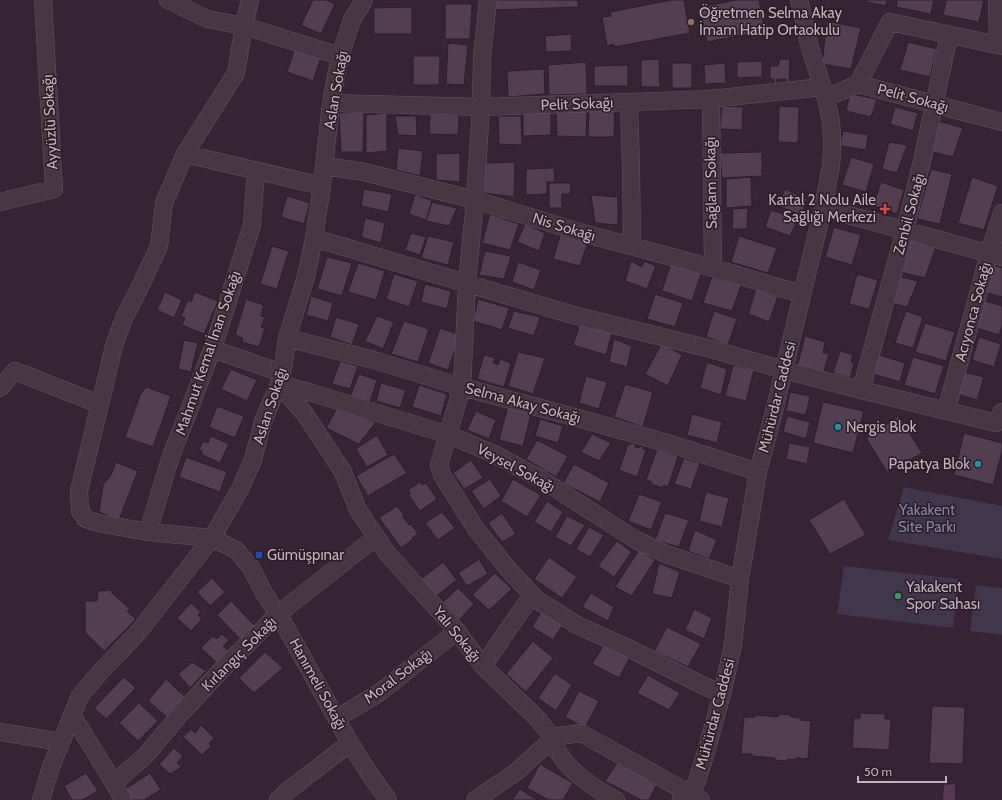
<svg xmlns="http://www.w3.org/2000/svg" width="1002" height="800" font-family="Cabin,sans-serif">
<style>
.green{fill:#40374d}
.water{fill:#593753}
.building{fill:#533d50;stroke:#2d1e2b}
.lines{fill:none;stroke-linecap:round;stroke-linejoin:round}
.minor-casing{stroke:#645462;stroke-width:18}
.minor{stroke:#473744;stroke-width:17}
.education-dot{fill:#8d6e63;stroke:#2b1c28;stroke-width:1.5}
.health-dot{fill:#e0444e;stroke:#2b1c28;stroke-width:1.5}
.culture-dot{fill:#0f9aa8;stroke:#2b1c28;stroke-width:1.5}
.transit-dot{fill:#1a4fb4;stroke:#2b1c28;stroke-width:1.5}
.leisure-dot{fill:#2e9e5b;stroke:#2b1c28;stroke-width:1.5}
.labels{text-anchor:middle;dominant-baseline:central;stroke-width:3;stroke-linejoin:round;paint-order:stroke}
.poi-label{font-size:15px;fill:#c3b1bf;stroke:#2b1c28;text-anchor:start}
.street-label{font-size:15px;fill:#c3b1bf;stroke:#2b1c28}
.park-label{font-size:15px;fill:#8187a2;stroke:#2b1c28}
</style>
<rect width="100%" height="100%" fill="#362333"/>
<path class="green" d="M904,487L1002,506V559L888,540Z
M844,566L958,579L953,628L837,614Z
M976,585L1002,588V635L970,631Z"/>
<path class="water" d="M955,784V800H943L944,785Z"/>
<path class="building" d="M313,0H326L335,4L321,34L301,25Z
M497,0H577L579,7L495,10Z
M671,0H684L690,33L614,47V44L607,46L602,17L611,16L610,12Z
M736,0H759L765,31L707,42L700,7Z
M866,0H887L886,6L866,2Z
M897,0H934L931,14L896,7Z
M946,0H984L979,22L943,15Z
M445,4H472L470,39H445Z
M412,7V34H374V8Z
M827,21L861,28L851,69L822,64Z
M571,34L572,51L546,52L545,36Z
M908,42L937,49L930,77L900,70Z
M448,43L468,45L464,85L446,84Z
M295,48L321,57L313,81L287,72Z
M413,56H440L439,85H413Z
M659,59L660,87H641V60Z
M780,59H790L789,83H786V79H777V84H774V79H770V66H778Z
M762,61V77L737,78V62Z
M586,62L587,94L549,95L548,65Z
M672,63H692V88H672Z
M725,63L726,83L705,84L704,65Z
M628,65V86H594V66Z
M544,69L545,94L508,97L507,71Z
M850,94L877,99L871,117L846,111Z
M722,106L743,107L742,130L720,129Z
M779,106L799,107L798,143L778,142Z
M551,107V135L523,136V108Z
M895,107L918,113L913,131L890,124Z
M589,109H615L614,137H588Z
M556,110H587L586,137L557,136Z
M364,112L363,152H341L339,113Z
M387,113V151L366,153V115Z
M430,114L459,115L458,135L429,134Z
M395,116H416L417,136L398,135Z
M498,116H521L522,145L499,144Z
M938,121L963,128L953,157L929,151Z
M843,131L868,135L866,150L840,146Z
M889,142L907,145L897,173L882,169Z
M398,148L423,151L420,176L396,170Z
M762,152V176L722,178L720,153Z
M460,153V182L436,180V154Z
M851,157L874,164L866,192L842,185Z
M515,162L514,197L484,193V163Z
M554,168L555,182H547V194L526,195V169Z
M931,169L952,174L940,224L917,219Z
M751,177L752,206L726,208V179Z
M972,177L998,186L984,230L958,223Z
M881,182L904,190L897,214L873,206Z
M549,183H571L570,194H562V208H549Z
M364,189L392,194L388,212L361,206Z
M785,189L807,199L801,215L778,206Z
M415,194L432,201L426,220L409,214Z
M591,195L618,197V225L595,223Z
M287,196L310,203L304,224L281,217Z
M432,202L457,208L449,226L426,221Z
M748,208L747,229H732L733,209Z
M771,210L798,219L790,236L765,227Z
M490,214L519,224L510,250L482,243Z
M365,218L385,223L381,243L361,237Z
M525,224L545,233L539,251L517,242Z
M834,227L861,235L852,265L825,257Z
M411,233L426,237L420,255L405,250Z
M561,233L588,242L580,266L553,259Z
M428,236L454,242L448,265L421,258Z
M739,236L777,248L768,273L731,262Z
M907,239L936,247L925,278L896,271Z
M272,246L289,251L277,289L260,284Z
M485,251L511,256L504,279L479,275Z
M327,257L352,263L342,296L317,289Z
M631,261L642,267L644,261L656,266L647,289L625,281Z
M518,262L541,270L534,290L512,282Z
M358,263L385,271L376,300L348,292Z
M671,263L701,274L692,301L662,291Z
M993,265L1002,268V297L985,292Z
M394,274L418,281L409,307L386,299Z
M857,274L878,280L869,309L849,304Z
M712,277L741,285L732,311L703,303Z
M901,277L918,281L907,307L891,303Z
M425,284L451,291L447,309L421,302Z
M756,289L778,296L769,322L748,314Z
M165,292L182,300L174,318L157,310Z
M195,292L218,301L204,334L182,325L185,318L181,316L188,300L191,302Z
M655,294L683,303L675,327L647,319Z
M311,296L333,303L328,321L306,315Z
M246,299L264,305L261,316L265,317L261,327L265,328L259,347L242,342L243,338L235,335Z
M478,299L509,308L502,330L473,321Z
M982,300L1002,306V327L999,335L973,327Z
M514,311L540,317L534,336L508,328Z
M714,311L737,319L728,345L706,337Z
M906,311L923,317L913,348L895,343Z
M377,316L394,322L383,349L365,341Z
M336,317L359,324L352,345L330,337Z
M404,321L429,329L418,362L391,354Z
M580,323L612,333L606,355L573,345Z
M925,323L955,332L946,361L915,352Z
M440,328L460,335L448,370L428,363Z
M805,336L825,342L823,353L829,354L823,374L797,367Z
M979,337L1001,344L994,367L972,360Z
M614,339L632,346L627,367L609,362Z
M184,340L198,343L191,372L178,369Z
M662,343L682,355L668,386L645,374Z
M840,351L853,355L851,362L854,363L850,378L833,373Z
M518,352L545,358L533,394L508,386Z
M876,354L905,363L900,382L870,373Z
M484,355L495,358L493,363L498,365L500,359L511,363L504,387L477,379Z
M913,357L944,366L935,394L904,385Z
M340,361L358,366L350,389L332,384Z
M707,362L727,369L721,395L700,388Z
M733,365L754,370L746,401L725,396Z
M231,369L257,380L247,401L221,389Z
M964,372L984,377L977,400L957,394Z
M359,374L377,380L369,405L349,399Z
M586,376L607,382L599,409L579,403Z
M381,383L406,390L400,408L376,401Z
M625,384L653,392L643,427L614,417Z
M419,385L447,394L441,416L412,407Z
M146,387L171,396L153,447L125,437L140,395Z
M790,392L810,396L806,415L786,411Z
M823,402L864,411L853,453L813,443Z
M217,406L244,416L235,438L209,427Z
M508,406L531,414L523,446L499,440Z
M337,408L376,422L359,444L326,428Z
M476,411L496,420L489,439L467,430Z
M692,414L722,422L717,443L687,435Z
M787,416L810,422L806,439L783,432Z
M899,416L922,453L887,472L866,438Z
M540,419L563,426L558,443L535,436Z
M964,433L1002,443V452L993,485L954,475Z
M592,434L611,443L599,461L581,452Z
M377,435L388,455L367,467L356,449Z
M211,436L229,444L220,463L201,454L202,451L199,450L203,441L208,443Z
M537,440L568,456L556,477L526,459Z
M631,443L636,444L635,447L639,448L640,446L643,447V449L646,450L637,477L619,470L628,444L630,445Z
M789,443L810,447L807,464L786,459Z
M657,449L678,456L668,487L664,485L663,488L651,484L652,482L646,480Z
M394,454L407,473L368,496L356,476Z
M186,457L227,472L220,492L179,477Z
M684,458L700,463L691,489L674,484Z
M471,460L483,478L464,489L453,473Z
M116,462L138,471L119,520L99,512L103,485L111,475Z
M574,464L609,483L600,502L563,483Z
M490,479L501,496L484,509L471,491Z
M513,479L541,495L527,517L501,501Z
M420,482L422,485L426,483L437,499L420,511L408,494L410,493L408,490Z
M706,492L729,498L722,527L699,521Z
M639,494L662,502L651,530L628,521Z
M844,499L866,535L830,554L809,520Z
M547,501L563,512L551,532L534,522Z
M397,506L404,515L402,516L409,525L411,524L418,534L412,538L413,539L401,548L379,518Z
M442,512L455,528L438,540L425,523Z
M502,513L516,534L502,542L488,523Z
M665,513L689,520L679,547L655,540Z
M567,516L585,525L571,546L555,537Z
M589,527L604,535L590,557L576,549Z
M695,530L717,540L709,559L688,551Z
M617,541L632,552L614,577L598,566Z
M639,550L655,560L632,596L615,587Z
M549,557L577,577L562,598L534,579Z
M479,559L488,574L467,586L458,573Z
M443,562L457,580L435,597L420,580Z
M659,563L680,572L672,598L652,594Z
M495,573L512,589L489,610L472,595Z
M212,578L225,592L210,606L197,592Z
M458,588L474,604L459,620L443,602Z
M111,590L112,593L130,609L127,611L136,619L104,651L85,632V601H97L98,591Z
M591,593L614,607L608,621L582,607Z
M231,601L256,627L242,641L217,615Z
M191,603L201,612L198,615L202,619L191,631L177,618Z
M543,609L564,623L553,640L532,627Z
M694,609L712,618L704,639L685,630Z
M667,627L701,644L688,667L654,651Z
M222,634L229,640L223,646L230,652L218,664L201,648L213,636L217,639Z
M533,641L553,658L526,692L506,674Z
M605,643L631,655L619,678L592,664Z
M265,652L283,668L254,693L239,678Z
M192,662L206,671L190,688L178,674Z
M555,673L572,685L556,711L538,698Z
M648,675L680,693L669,710L637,693Z
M124,677L136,688L106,719L94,708Z
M166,679L187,699L168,718L148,701Z
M579,691L599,701L585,728L565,717Z
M139,703L158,721L138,741L119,723Z
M932,706L965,707L963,764L929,763Z
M860,713L885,714V719H891L889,750L852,748L854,718H860Z
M779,714L791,715V717L800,718V720L811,721L808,759L796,758V760L787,759V761L775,760V758L752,756V754H741L744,717H755V715L778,717Z
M201,725L214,738L209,743L211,746L202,755L183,737L191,729L195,733Z
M174,748L183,756L177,763L182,767L170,774L159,764Z
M617,763L657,784L649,800H641L605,781Z
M540,764L573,783L563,800H549L527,788Z
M86,773L98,791L82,800H72L64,786Z
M150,773L161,790L144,800H132L124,790Z
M520,789L537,800H512Z"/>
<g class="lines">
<defs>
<path id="minor" d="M168,0L207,19L244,26L236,73L185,154L322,186
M250,0L244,26L340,56
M488,0L482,57L481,107L475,200L467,283L462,387L439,465L442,475L476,529L508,569L537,600L577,625L630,649L702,685L722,694
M997,0L998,45
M858,84L890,22L1002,46
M826,98L858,84L1002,122
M711,99L713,268
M629,102L631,169L632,246
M331,103L481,107L629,102L711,99L822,87
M185,154L164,203L159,246L140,287L124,318L114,346L79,491L80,511L86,519L98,523L148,532L212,538L236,550L250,566L264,593L283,622L350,743L365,767L388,800
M325,166L364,172L475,200L586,234L713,268L802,294
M0,202L54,189L43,0
M823,208L1002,257
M314,238L573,315L711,349L784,370L861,390L996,423L1002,412
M287,338L374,360L462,387L574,417L674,445L758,472
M212,349L282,373
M279,384L305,414L343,472L358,510L387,553L457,631L483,666L537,718L552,737L581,733L701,800
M279,384L312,393L449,435L494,454L541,479L636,540L666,554L740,579
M0,388L15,371L99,404
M861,390L905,230L923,157L949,35
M946,411L976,302L989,253L1002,213
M148,532L171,456L191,405L216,339L252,225L256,171
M483,666L532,595
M72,715L114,783L123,800
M337,718L379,693L457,631
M0,732L61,742
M114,783L146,755L183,711L228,663L278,614L376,537
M41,800L51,767L80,696L101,671L136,635L212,538L240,489L253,460L263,421L279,384L284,363L287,338L306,277L314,238L322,186L331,103L340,56L352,20L364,0
M278,800L285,793L350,743
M475,800L516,772L545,746L552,737C554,742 556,747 558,752C572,774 594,788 616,800
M681,800L690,794L697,781L706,752L722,694L733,645L740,579L758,472L773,416L823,208L831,166L832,151V136L831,122L826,98L810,48L799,0"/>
</defs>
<use href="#minor" class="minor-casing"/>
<use href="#minor" class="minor"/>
</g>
<circle class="education-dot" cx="691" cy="22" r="4"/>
<path class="health-dot" d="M883 203h4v4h4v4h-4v4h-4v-4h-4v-4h4z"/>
<g class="culture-dot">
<circle cx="838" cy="427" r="4"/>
<circle cx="978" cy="464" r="4"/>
</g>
<rect class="transit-dot" x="255" y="551" width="8" height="8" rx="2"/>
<circle class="leisure-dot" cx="898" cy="596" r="4"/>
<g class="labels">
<g class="poi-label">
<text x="699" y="13">Öğretmen Selma Akay<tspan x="699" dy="17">İmam Hatip Ortaokulu</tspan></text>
<text x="876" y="200" text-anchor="end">Kartal 2 Nolu Aile<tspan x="876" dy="17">Sağlığı Merkezi</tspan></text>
<text x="846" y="427">Nergis Blok</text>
<text x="970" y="464" text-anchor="end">Papatya Blok</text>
<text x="267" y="555">Gümüşpınar</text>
<text x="906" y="587">Yakakent<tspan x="906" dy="17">Spor Sahası</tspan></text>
</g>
<g class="street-label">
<text transform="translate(336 90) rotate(-80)">Aslan Sokağı</text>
<text transform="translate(913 98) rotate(15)">Pelit Sokağı</text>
<text transform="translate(577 104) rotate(-2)">Pelit Sokağı</text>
<text transform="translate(50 122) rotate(-93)">Ayyüzlü Sokağı</text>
<text transform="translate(711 183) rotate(-91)">Sağlam Sokağı</text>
<text transform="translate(909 214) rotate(-75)">Zenbil Sokağı</text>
<text transform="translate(564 227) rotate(17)">Nis Sokağı</text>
<text transform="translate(973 312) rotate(-75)">Acıyonca Sokağı</text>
<text transform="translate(208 353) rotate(-71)">Mahmut Kemal İnan Sokağı</text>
<text transform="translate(777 397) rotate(-76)">Mühürdar Caddesi</text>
<text transform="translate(523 403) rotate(15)">Selma Akay Sokağı</text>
<text transform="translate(270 406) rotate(-72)">Aslan Sokağı</text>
<text transform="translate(516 468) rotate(28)">Veysel Sokağı</text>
<text transform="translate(457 634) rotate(51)">Yalı Sokağı</text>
<text transform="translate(239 654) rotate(-45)">Kırlangıç Sokağı</text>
<text transform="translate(398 676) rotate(-37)">Moral Sokağı</text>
<text transform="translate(318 684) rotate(61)">Hanımeli Sokağı</text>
<text transform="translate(715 714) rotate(-75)">Mühürdar Caddesi</text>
</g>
<g class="park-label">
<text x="927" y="510">Yakakent<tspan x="927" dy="17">Site Parkı</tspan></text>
</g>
</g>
<path d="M858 776v6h88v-6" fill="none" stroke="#c3b1bf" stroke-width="2"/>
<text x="864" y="776" font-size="12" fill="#c3b1bf" stroke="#2b1c28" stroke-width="3" paint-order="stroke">50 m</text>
</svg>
